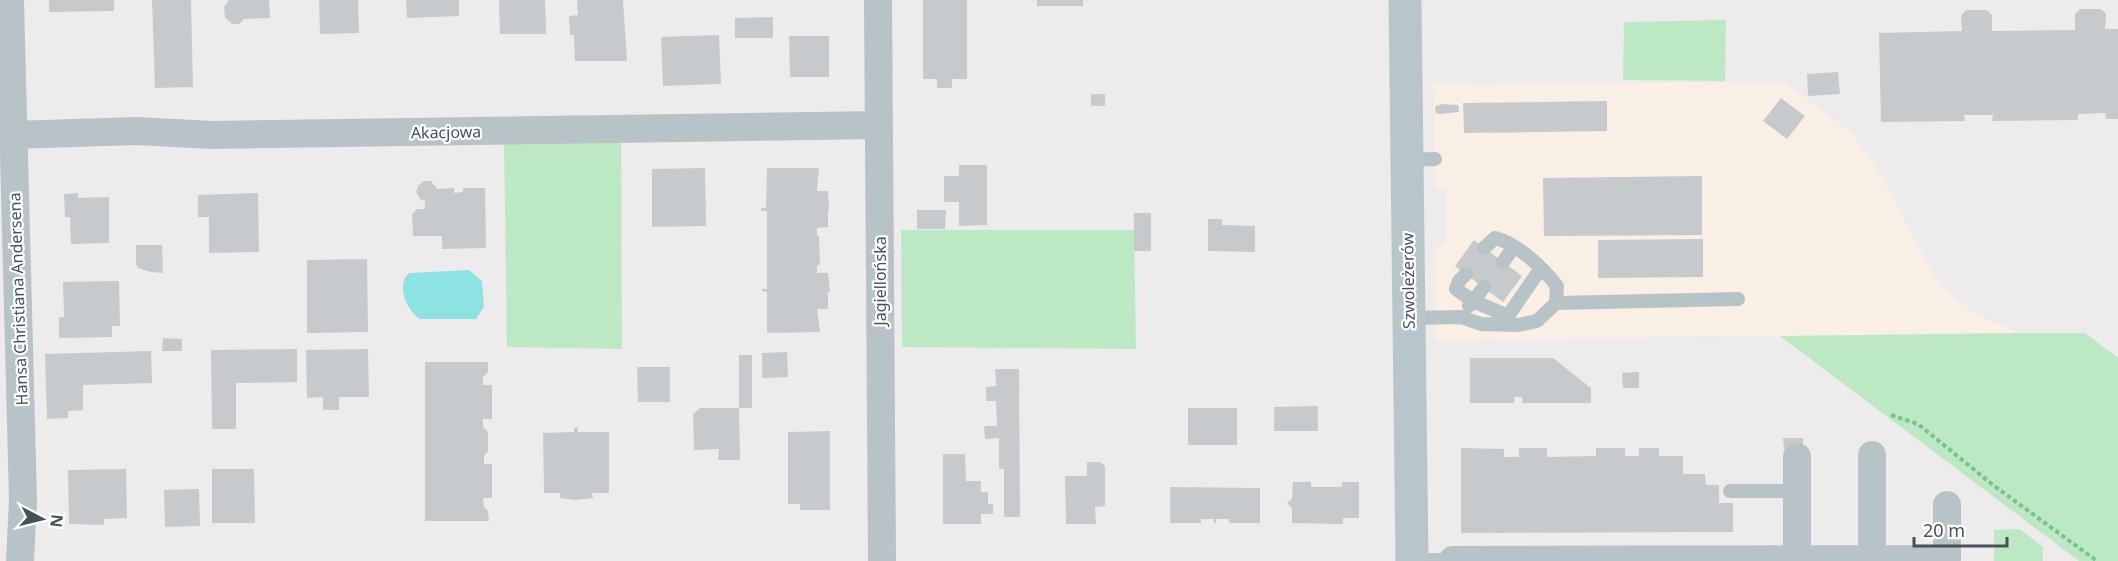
<svg xmlns="http://www.w3.org/2000/svg" width="2118" height="561" font-family="'Noto Sans',sans-serif">
<style>
.commercial{fill:#f9efe4}
.green{fill:#bce9c4}
.water{fill:#8de2e2}
.building{fill:#c6cacd}
.lines{fill:none;stroke-linecap:round;stroke-linejoin:round}
.path{stroke:#78c48e;stroke-width:4;stroke-dasharray:4.5 3;stroke-linecap:butt}
.lane{stroke:#b8c3c7;stroke-width:14}
.street{stroke:#b8c3c7;stroke-width:28}
.secondary{stroke:#b8c6cc;stroke-width:33}
.labels{text-anchor:middle;dominant-baseline:central;stroke-width:4.5;stroke-linejoin:round;paint-order:stroke}
.street-label{font-size:16px;fill:#465257;stroke:#fff}
</style>
<rect width="100%" height="100%" fill="#eeebec"/>
<path class="commercial" d="M1784,82L1851,132L1878,171L1932,272L1948,293L1977,315L2020,333L1435,340V246L1446,245V188H1435L1433,85Z"/>
<path class="green" d="M1726,20L1725,81L1623,80L1624,22Z
M621,138L622,349L507,347L504,140Z
M901,230H1134L1136,349L902,347Z
M2020,333H2085L2118,358V561H2079L1780,336Z
M2020,529L2043,547V561H1994V530Z"/>
<path class="water" d="M469,270L482,281L484,307L476,319H420C406,310 396,285 409,273Z"/>
<path class="building" d="M49,0H114V11L49,12Z
M152,0H191L193,87L155,88Z
M229,0H269L270,18L244,19L239,24H232L225,18L224,7Z
M319,0H358L359,33L320,34Z
M406,0H459V16L407,18Z
M499,0H545L546,34H500Z
M577,0H623L627,61H575L574,35H570L569,16L578,15Z
M923,0H967V79H952V88H937V79H923Z
M1037,0H1083V6H1037Z
M2080,9H2101L2106,14L2105,29H2118V119H2106L2105,113L2078,114V120L1992,121L1993,115H1964L1965,121L1881,122L1879,33L1962,31L1961,16L1966,10H1987L1992,15V31L2075,30V14Z
M773,17V38H735V18Z
M719,35L721,84L663,86L661,37Z
M789,36H829V77H790Z
M1838,72L1840,94L1808,96L1807,74Z
M1091,94H1105V106H1091Z
M1781,98L1805,116L1787,139L1763,121Z
M1607,101V131L1464,133L1463,103Z
M1443,104L1458,105L1459,112L1441,114L1436,113L1435,108L1436,106Z
M959,165H987V225L959,226V202H944V176H959Z
M705,168L706,226L652,227V169Z
M767,168H819L817,191H828L829,211H828V227L817,228V236H819L820,265H817V273H828L830,292H828V309H817L820,332L767,333V292L762,291V289H767V211H761V208H766Z
M1702,176V235L1544,236L1543,178Z
M424,181H431L437,189L454,188V193L463,192V188H485L486,248L442,249V236H413L412,214L417,209H425V201L420,199L416,192L418,186Z
M78,193V198L109,197V243L71,244L70,217H65L64,194Z
M258,193L259,252L209,253V217H198V195Z
M917,210H946L945,229H917Z
M1134,213H1151V251H1134Z
M1208,219H1222V225L1255,226V252L1208,251Z
M1703,239V277L1598,278V240Z
M1474,240L1522,276L1503,302L1455,266Z
M136,245H162L163,273L151,272L138,268L136,264Z
M367,259L368,332L307,333V260Z
M119,281L120,326H112V337L59,338V317H64L63,282Z
M163,338L182,339V351H162Z
M297,349V382L236,383V429H212L211,350Z
M368,349L369,397H339V410H323V397L307,398L306,350Z
M151,351L152,383L83,385V410L68,411V418L47,419L45,354Z
M787,352L788,377L762,378V353Z
M739,355H752V408H739L740,460H718L719,449L694,450L693,414L700,408H739Z
M1470,358H1553L1591,388V403H1522V397H1514V403H1470Z
M425,362H488V372L483,377V385H492V419H483V427L488,432V451L484,456V464H492V498H483L484,507L488,511L489,521H425Z
M637,367H670V402H638Z
M995,369H1019L1020,517H1004V469H999V438L985,439L984,426H997L996,401H986V387L996,386Z
M1639,372V388H1623L1622,373Z
M1318,406V431H1274V407Z
M1188,408H1237V445H1188Z
M578,427V432H609V493H592L593,498L575,500L560,498V493H544L543,433L574,432V428Z
M830,431V510H800V504H788V432Z
M1783,438H1803V449H1784Z
M1461,448L1504,449V457H1519V448H1547V457L1596,456V448H1625V456H1639V448H1659V456H1683V474H1705L1706,485H1719V503H1733V532L1461,533Z
M943,454H965L966,481H981V492H988V504H993V514H981V524H943Z
M1087,462H1100L1105,466V506L1095,507L1096,524H1066L1065,476H1087Z
M126,469L127,518L104,519V525L69,524L68,470Z
M212,469H254L255,523H212Z
M1293,482H1311V487H1342V482H1359V518H1343V524L1292,523V508L1287,503L1292,499Z
M1170,487L1260,488V523H1229V519H1216V523H1214V519H1201V523H1170Z
M199,489L200,526L165,527L164,490Z"/>
<g class="lines">
<path class="path" d="M1891,415L1918,424L1993,485L2097,561"/>
<path class="lane" d="M1406,160L1435,159
M1503,262L1514,247
M1466,274L1459,281L1456,289L1473,301L1508,316L1541,268
M1556,303L1738,299
M1469,306L1484,287
M1409,318L1461,317L1481,324L1518,325L1537,321L1556,303L1557,286C1542,267 1518,244 1495,238L1484,248
M1730,491H1797
M1412,560H1453"/>
<path class="street" d="M10,0L23,501L20,561
M878,0L882,561
M13,135L137,131L212,135L879,125
M1797,559V457
M1872,559V455
M1453,560L1947,559V505"/>
<path class="secondary" d="M1405,0L1412,561"/>
</g>
<g class="labels">
<g class="street-label">
<text transform="translate(446 132) rotate(-1)">Akacjowa</text>
<text transform="translate(880 281) rotate(-90)">Jagiellońska</text>
<text transform="translate(1408 281) rotate(-91)">Szwoleżerów</text>
<text transform="translate(18 299) rotate(-92)">Hansa Christiana Andersena</text>
</g>
</g>
<g transform="translate(42 519) rotate(97)" stroke="#ffffff" stroke-width="4.5" paint-order="stroke">
<path d="M0-4.5L10 22L0 15L-10 22Z" fill="#465257"/>
<text y="-9" font-size="16" font-weight="bold" text-anchor="middle" fill="#465257">N</text>
</g>
<path d="M1914 537v9h93v-9" fill="none" stroke="#465257" stroke-width="3"/>
<text x="1923" y="537" font-size="18" fill="#465257" stroke="#ffffff" stroke-width="4.5" paint-order="stroke">20 m</text>
</svg>
